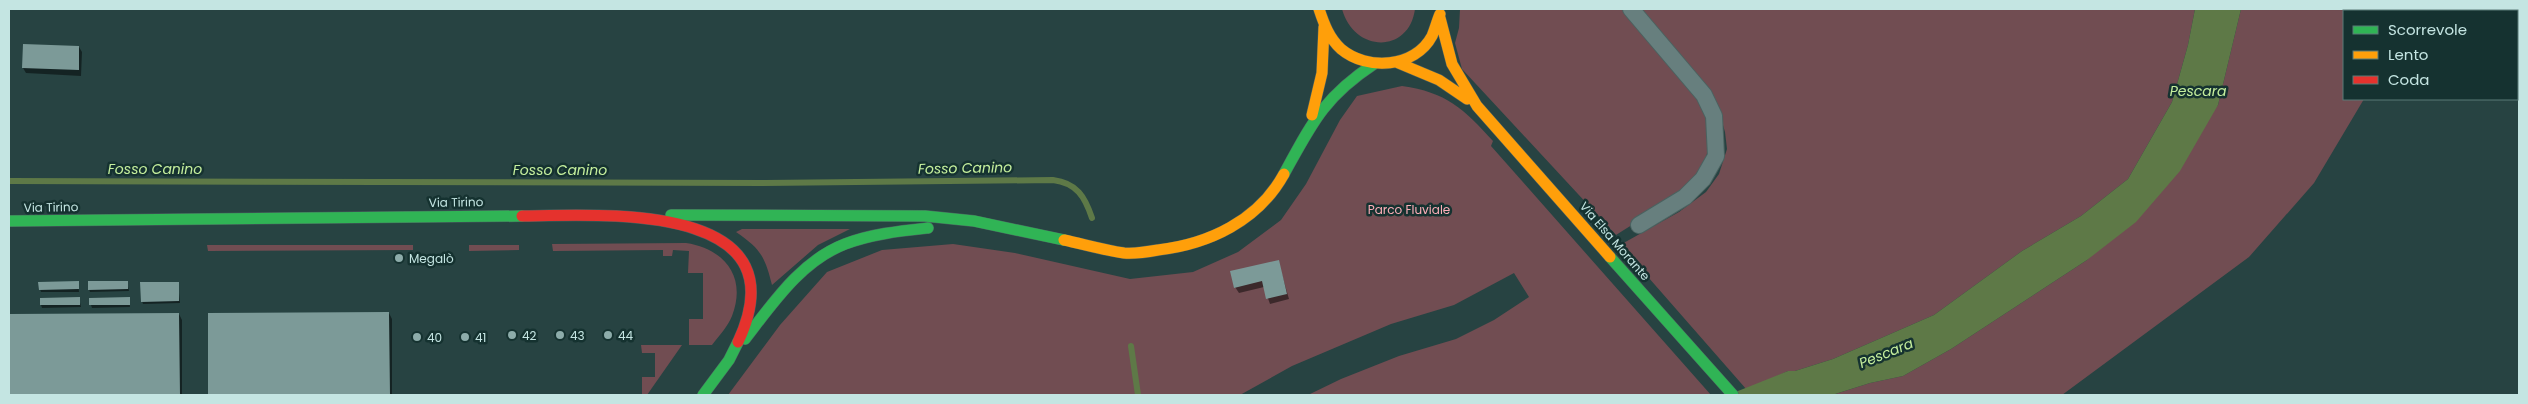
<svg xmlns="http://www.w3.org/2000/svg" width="2528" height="404" font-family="Poppins,sans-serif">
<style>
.green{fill:#714d52}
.water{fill:#5e7947}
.shadow{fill:#0007}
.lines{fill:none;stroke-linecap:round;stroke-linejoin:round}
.stream{stroke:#5e7947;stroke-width:6}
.building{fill:#7c9a98}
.street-casing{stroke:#4b6260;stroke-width:18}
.fast-casing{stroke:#4b6260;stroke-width:12}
.slow-casing{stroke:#4b6260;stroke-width:12}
.jam-casing{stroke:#4b6260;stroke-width:12}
.street{stroke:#677f7e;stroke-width:16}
.fast{stroke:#30b455;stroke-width:11}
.slow{stroke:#ff9f0a;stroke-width:11}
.jam{stroke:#e5322d;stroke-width:11}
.poi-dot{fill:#8dacaa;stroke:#153230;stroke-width:2}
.labels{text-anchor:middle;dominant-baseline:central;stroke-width:5;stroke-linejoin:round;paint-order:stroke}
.street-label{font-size:12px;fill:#c4e5e2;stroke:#153230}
.park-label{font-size:12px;fill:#fcaeb8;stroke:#153230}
.poi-label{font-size:12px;fill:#c4e5e2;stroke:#153230;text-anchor:start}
.water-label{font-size:14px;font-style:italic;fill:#c5ef9d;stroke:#153230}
</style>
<rect width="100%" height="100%" fill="#274342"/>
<path class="green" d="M1342,9H1415C1409,54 1354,53 1342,9Z
M1460,9H1623C1646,40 1681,69 1702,102C1716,123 1710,166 1691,183C1669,204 1641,219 1616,235L1462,69L1455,43L1459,28Z
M1639,9H2195L2188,45L2172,102L2128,179L2081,216L2022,251L1934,315L1833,359L1795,371H1788L1747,390L1620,245L1679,212L1706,192L1719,174L1727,149L1725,132L1717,105Z
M2241,9H2403L2402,11H2344V99H2364L2314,183L2249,257L2062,395H1832L1870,383L1903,376L1951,349L2087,260L2218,105Z
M1402,86C1446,92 1464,109 1493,141L1491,146L1711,395H1308L1341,379L1399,356L1456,339L1494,320L1529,297L1514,273L1454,305L1391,324L1292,366L1240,395H728L780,325L827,272L882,250L953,244L1015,253L1130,279L1193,272L1238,252L1281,220L1306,184L1340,120L1357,96Z
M742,229H850L818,245L772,285C765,257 761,249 736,232Z
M686,243C725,249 747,277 732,316C728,326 719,336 712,345H689V319H703V273H688L689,251L673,250L672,256H663V250L553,251L552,244Z
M207,245H413V250L208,251Z
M469,245H519V250L469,251Z
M641,345H682L647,395H642V377H655V353H642Z"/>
<path class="water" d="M2195,9H2241L2218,105L2180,171L2136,222L2087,260L1951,349L1903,376L1870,383L1832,395H1728L1788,371H1795L1833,359L1934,315L2022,251L2081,216L2128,179L2172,102L2188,45Z"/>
<path class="shadow" d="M79,47L82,52L81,76L26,73L23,68Z
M1278,261L1289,299L1270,304L1264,287L1239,293L1235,287Z
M78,282L79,292H41L40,289Z
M127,282L129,291L90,292L89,289Z
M178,283L180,303L143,304L142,301Z
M79,298L81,307L42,308L41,305V299Z
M129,298L130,307L92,308L91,305V299Z
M389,313L392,319V395H209V314Z
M179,314L182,320V395H9V315Z"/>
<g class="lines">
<path class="stream" d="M9,181L764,183L1053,180C1077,183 1085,197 1092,218
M1131,346L1138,395"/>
</g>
<path class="building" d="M23,44L79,46V70L22,68Z
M1279,260L1287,294L1266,299L1262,281L1234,288L1230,271Z
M79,281V289L39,290L38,282Z
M88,281H128V289L88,290Z
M140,282H179V301L141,302Z
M80,297V305H40V298Z
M130,297V305H89V298Z
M389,312L390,395H208V313Z
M179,313L180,395H9V314Z"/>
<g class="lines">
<defs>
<path id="street" d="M1631,9L1704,95L1714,116L1716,156L1703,179L1685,197L1639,225"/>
<path id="fast" d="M1284,174C1312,123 1324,97 1374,64
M671,215L925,216L974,221L1064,240
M9,221L522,216
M1610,257L1733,395
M745,339C773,303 801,261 845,244C871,234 900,231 928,228
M703,395L729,360L738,342"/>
<path id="slow" d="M1319,9C1324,24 1329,38 1341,49C1367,71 1415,68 1432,36C1435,29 1437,21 1440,14
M1440,18L1452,64L1477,106L1610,257
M1396,62L1439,80L1467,99
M1312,115L1322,73L1324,27
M1064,240C1083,244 1104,250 1124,253C1135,254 1147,252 1158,250C1209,244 1258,221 1284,174"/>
<path id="jam" d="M522,216C602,215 804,201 738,342"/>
</defs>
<use href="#street" class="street-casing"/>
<use href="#fast" class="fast-casing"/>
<use href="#slow" class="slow-casing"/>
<use href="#jam" class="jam-casing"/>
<use href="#street" class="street"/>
<use href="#fast" class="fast"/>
<use href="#slow" class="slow"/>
<use href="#jam" class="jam"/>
</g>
<g class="poi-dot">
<circle cx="399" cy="258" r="5"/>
<circle cx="512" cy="335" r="5"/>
<circle cx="560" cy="335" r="5"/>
<circle cx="608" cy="335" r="5"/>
<circle cx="417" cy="337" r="5"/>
<circle cx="465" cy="337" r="5"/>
</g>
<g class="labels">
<g class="street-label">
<text transform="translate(456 202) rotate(-1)">Via Tirino</text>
<text transform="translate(51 207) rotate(-1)">Via Tirino</text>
<text transform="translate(1615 241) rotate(49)">Via Elsa Morante</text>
</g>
<g class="park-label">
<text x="1409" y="209">Parco Fluviale</text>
</g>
<g class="poi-label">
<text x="409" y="258">Megalò</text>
<text x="522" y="335">42</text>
<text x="570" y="335">43</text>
<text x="618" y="335">44</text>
<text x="427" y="337">40</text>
<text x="475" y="337">41</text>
</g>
<g class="water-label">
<text x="2198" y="91">Pescara</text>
<text transform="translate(965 168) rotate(-1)">Fosso Canino</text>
<text x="155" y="169">Fosso Canino</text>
<text x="560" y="170">Fosso Canino</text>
<text transform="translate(1886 353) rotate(-22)">Pescara</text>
</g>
</g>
<rect width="2528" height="404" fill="none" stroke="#c4e5e2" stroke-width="20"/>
<rect x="2343" y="10" width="175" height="90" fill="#153230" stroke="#5b7a77"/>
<rect x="2353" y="26" width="25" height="8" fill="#30b455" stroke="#5b7a77"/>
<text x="2388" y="35" font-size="15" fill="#c4e5e2">Scorrevole</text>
<rect x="2353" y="51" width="25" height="8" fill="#ff9f0a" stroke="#5b7a77"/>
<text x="2388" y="60" font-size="15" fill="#c4e5e2">Lento</text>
<rect x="2353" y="76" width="25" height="8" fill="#e5322d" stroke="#5b7a77"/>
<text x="2388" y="85" font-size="15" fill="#c4e5e2">Coda</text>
</svg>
